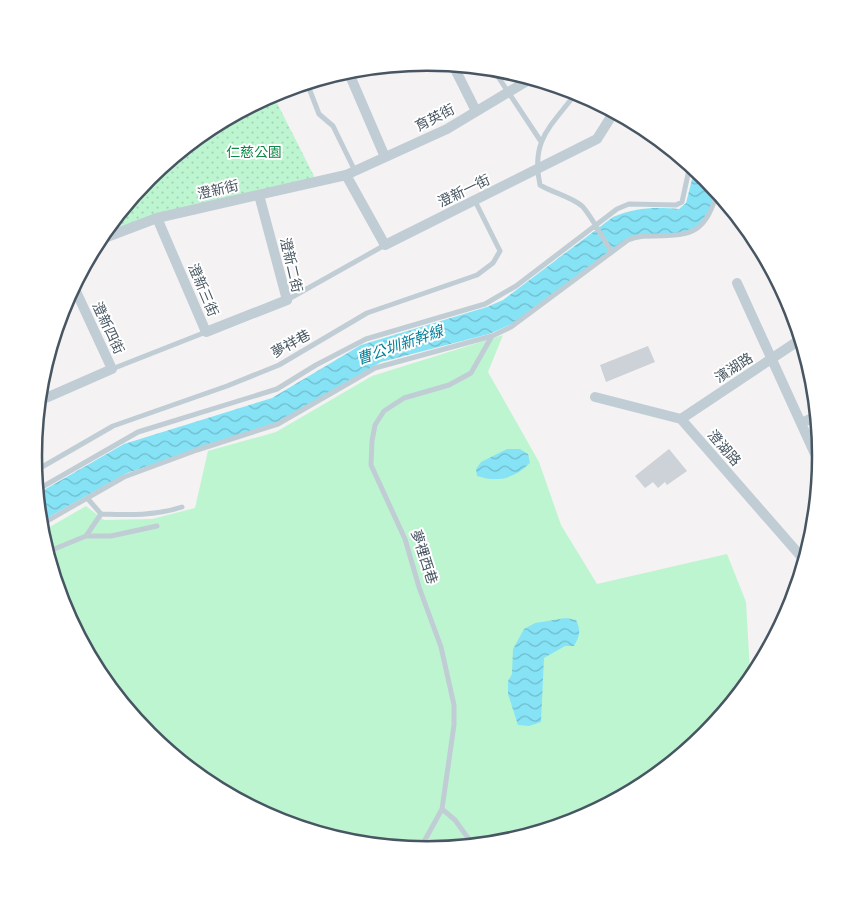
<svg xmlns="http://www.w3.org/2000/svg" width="855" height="912" font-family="'Fira Sans','Noto Sans TC',sans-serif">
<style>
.green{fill:#bdf5d1}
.park{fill:url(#park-dots)}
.water{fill:url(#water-waves)}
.building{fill:#cdd1d8}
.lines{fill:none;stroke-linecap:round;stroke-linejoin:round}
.service{stroke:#c1cdd5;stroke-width:5}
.minor{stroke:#c1cdd5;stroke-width:10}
.labels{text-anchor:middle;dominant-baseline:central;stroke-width:4;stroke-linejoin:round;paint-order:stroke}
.street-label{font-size:14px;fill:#475662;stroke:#fff}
.park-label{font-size:14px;fill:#0d8846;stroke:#fff}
.water-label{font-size:15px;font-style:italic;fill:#03809a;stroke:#fff}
.rim{fill:none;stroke:#475662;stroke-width:2.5}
</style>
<defs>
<pattern id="park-dots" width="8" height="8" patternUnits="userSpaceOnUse" patternTransform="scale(1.25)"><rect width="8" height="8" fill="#bdf5d1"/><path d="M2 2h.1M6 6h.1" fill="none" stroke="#a4d4b6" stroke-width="1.8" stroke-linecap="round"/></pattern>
<pattern id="water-waves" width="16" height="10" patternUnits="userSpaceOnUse" patternTransform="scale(1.25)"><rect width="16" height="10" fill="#86e3f6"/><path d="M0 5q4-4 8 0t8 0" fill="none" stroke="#6fbbcb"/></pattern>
</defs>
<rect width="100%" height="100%" fill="#f4f2f2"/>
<path class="green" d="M503,335L488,372L539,462L561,525L597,584L727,554L746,602L750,672L744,688L706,735L646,784L578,820L504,842L427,850L350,842L277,820L209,783L149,734L100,675L64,606L41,532L86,506L104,520L152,519L195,508L208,451L276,432L372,376Z"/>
<path class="park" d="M273,95L317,182L100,237L149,177L209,128Z"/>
<path class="water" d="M695,168L715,189L711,207L702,222L693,230L682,234L633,236L512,324L489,334L381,362L278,423L127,473L40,522L37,494L124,444L272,398L361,345L487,307L503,300L613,217C636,207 655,207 679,209L686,203Z
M507,449H520L528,454L530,463C515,478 498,483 477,476L476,469L481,462Z
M566,618L576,620C581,630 580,636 574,646H565L544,658L541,722L529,726L518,725L508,694V681L512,674L513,649L524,629L535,623Z"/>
<path class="building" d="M648,346L655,362L606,382L600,365Z
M669,449L687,471L667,485L665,482L658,488L653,482L645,488L635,476Z"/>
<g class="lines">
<path class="service" d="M493,69L540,140
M307,83L319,114L333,126L355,171
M573,91V97C548,129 531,142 540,185C553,193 570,196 582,206C591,215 604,241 612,252
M287,300L385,245
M112,369L206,332
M35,471L113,426L227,386L279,365L367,313L477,275L493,263L500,251L475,201
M37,490L138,432L277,389L316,365L366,339L485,304L516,286L617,209L629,204L676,205L682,202L690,165
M88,499L101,514C129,515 155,516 182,507
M40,525L124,477L197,450L278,424L375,368L492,336L511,327L628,240C637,236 645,236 655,236C693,236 707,231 717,192
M86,536H111L157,526
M47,552L86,536L101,514
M442,809L455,820L473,845
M420,849L442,809L454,725V705L441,647L419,587L405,539L371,465L372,441L375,425L384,411L404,398L449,385L471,373L492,336"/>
<path class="minor" d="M453,65L476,111
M348,71L385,157
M346,175L385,245L597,139L614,112
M157,218L206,332L287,300L259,195
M99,240L157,218L346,175L447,129L532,78
M737,283L820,465
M595,397L681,419L805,561
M39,401L112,369L74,287
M681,419L801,339
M801,423L817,416"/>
</g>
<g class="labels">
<g class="street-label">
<text transform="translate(435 118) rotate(-27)">育英街</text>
<text transform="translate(218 190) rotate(-13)">澄新街</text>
<text transform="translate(464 191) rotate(-26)">澄新一街</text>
<text transform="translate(291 265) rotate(77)">澄新二街</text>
<text transform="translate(203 290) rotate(67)">澄新三街</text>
<text transform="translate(108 328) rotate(65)">澄新四街</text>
<text transform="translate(291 344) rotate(-29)">夢祥巷</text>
<text transform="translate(734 368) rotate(-33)">濱湖路</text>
<text transform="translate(724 448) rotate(49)">澄湖路</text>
<text transform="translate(424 557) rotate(72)">夢裡西巷</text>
</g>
<g class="park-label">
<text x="254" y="152">仁慈公園</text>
</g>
<g class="water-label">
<text transform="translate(400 345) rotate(-19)">曹公圳新幹線</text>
</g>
</g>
<path d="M0 0H855V912H0ZM42 456a385 385 0 1 1 770 0a385 385 0 1 1-770 0Z" fill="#fff" fill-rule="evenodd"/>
<path class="rim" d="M42 456a385 385 0 1 1 770 0a385 385 0 1 1-770 0Z"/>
</svg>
